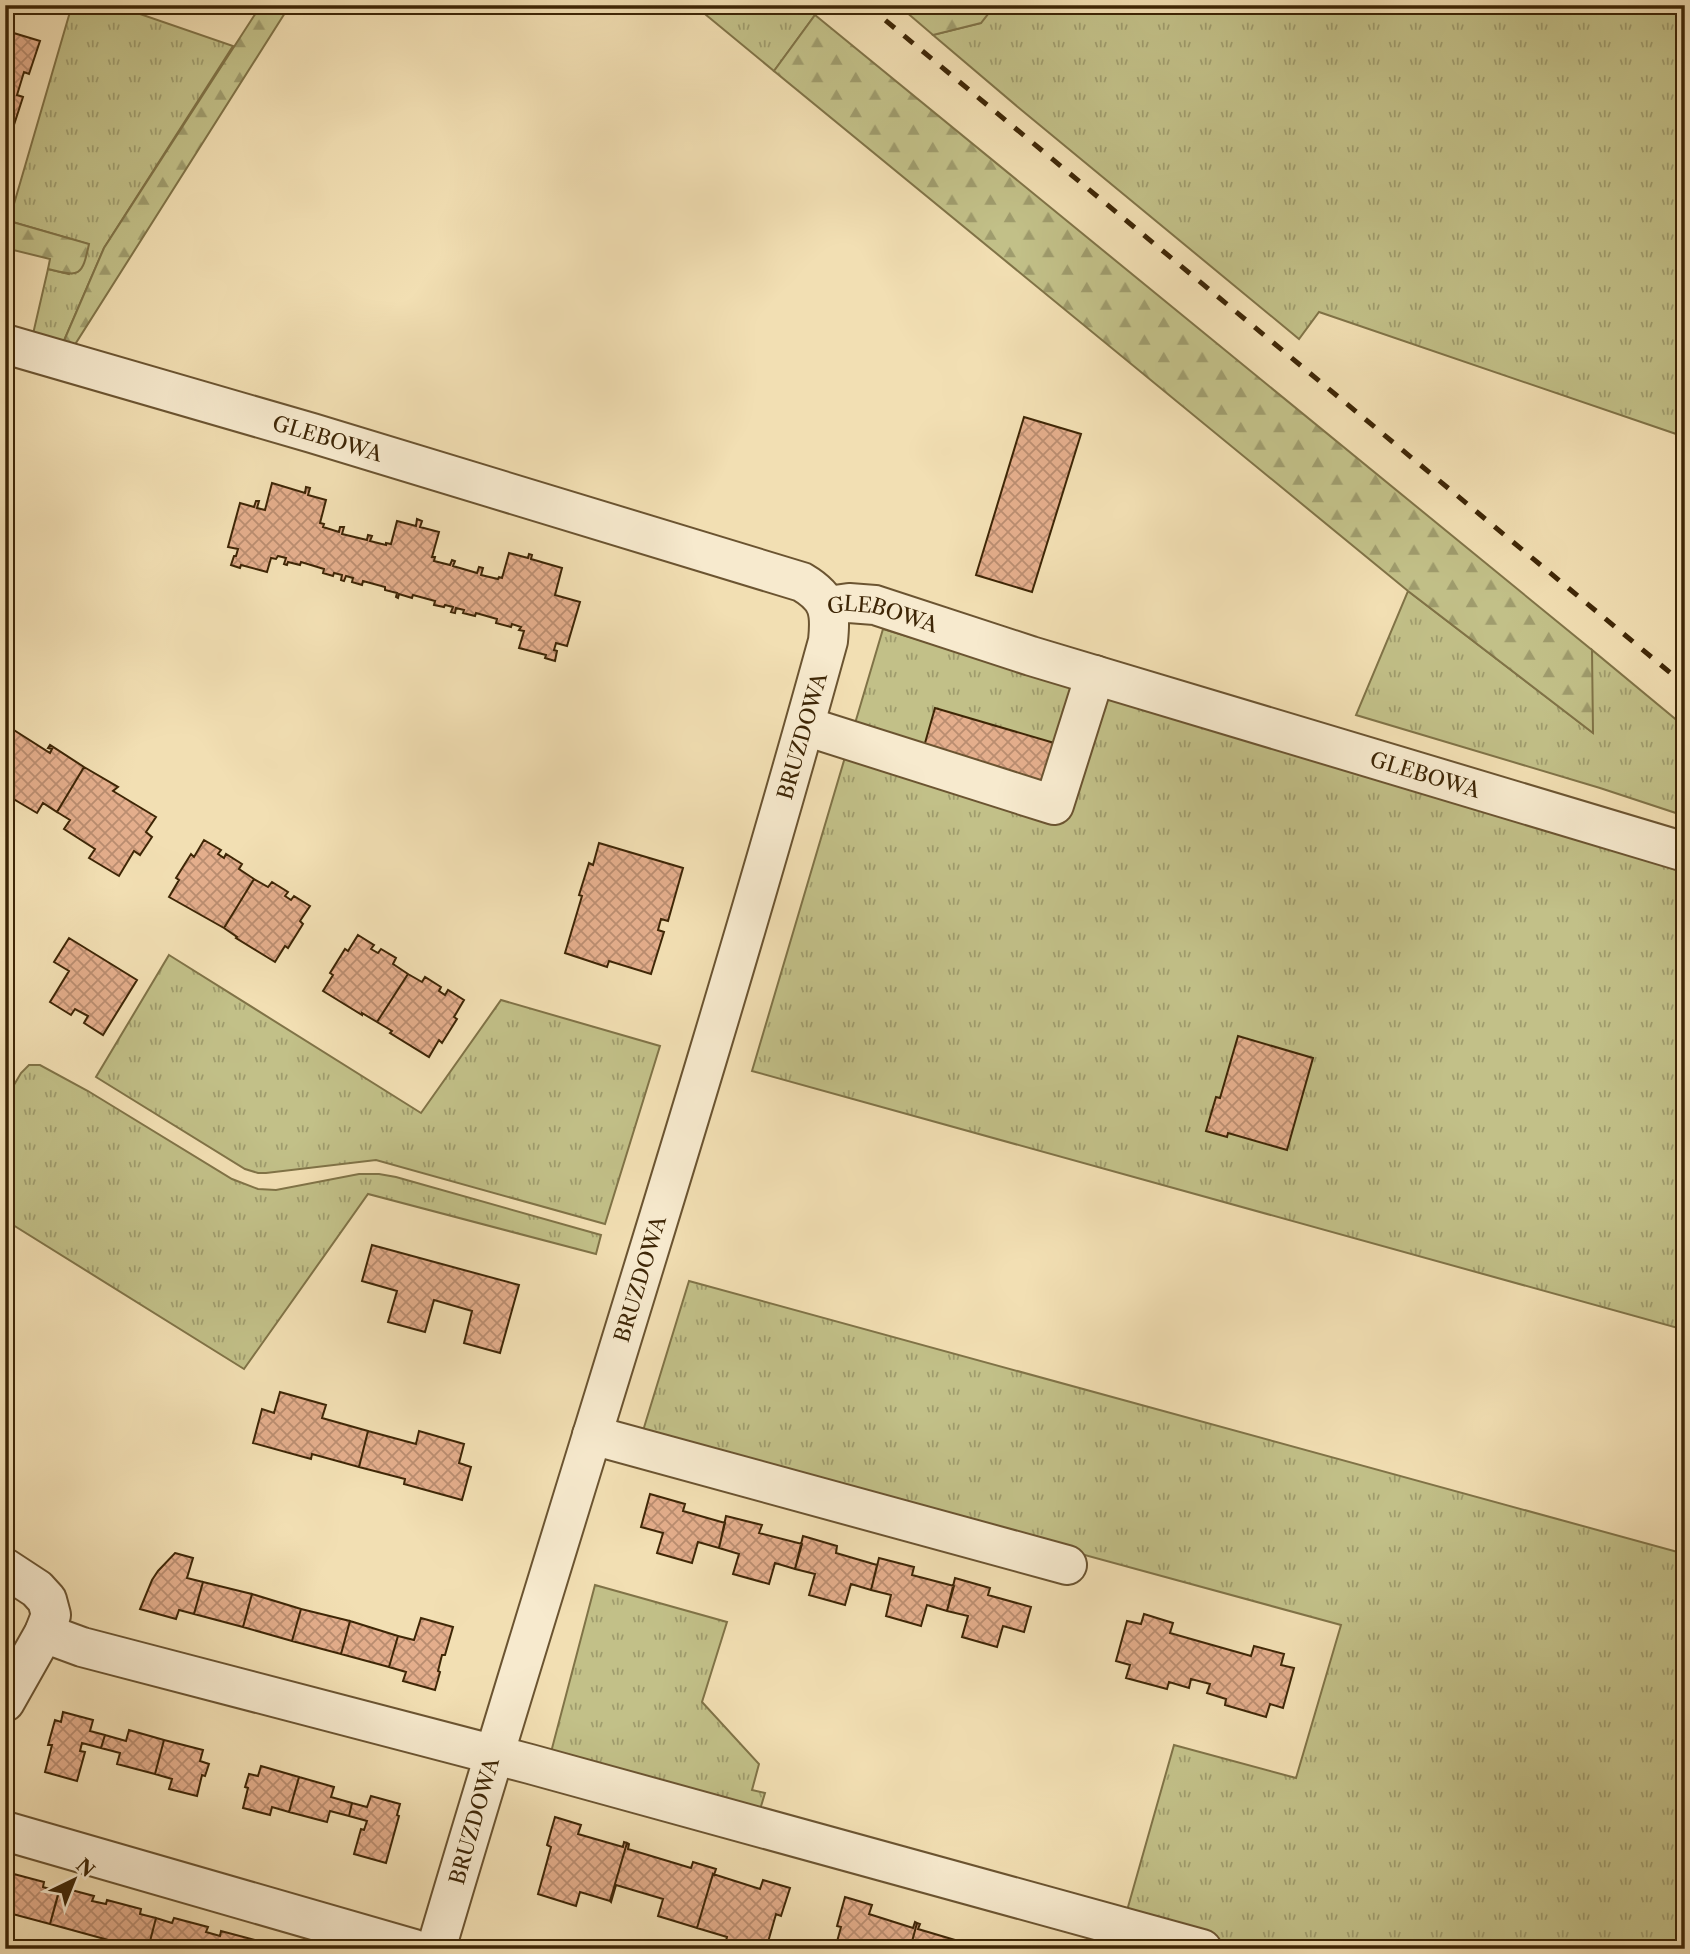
<svg xmlns="http://www.w3.org/2000/svg" width="1690" height="1954" font-family="'Libre Caslon Text',serif">
<style>
.grass{fill:url(#grass-tufts);stroke:#807347;stroke-width:2}
.forest{fill:url(#forest-firs);stroke:#807347;stroke-width:2}
.building{fill:url(#building-cross-hatch);stroke:#3e2606;stroke-width:2}
.lines{fill:none;stroke-linecap:round;stroke-linejoin:round}
.minor-casing{stroke:#6b5431;stroke-width:42}
.minor{stroke:#f7eace;stroke-width:38}
.rail{stroke:#3e2606;stroke-width:5;stroke-dasharray:12 12;stroke-linecap:butt}
.labels{text-anchor:middle;dominant-baseline:central;stroke-width:6;stroke-linejoin:round;paint-order:stroke}
.street-label{font-size:21px;fill:#3e2606;stroke:#f7eace}
</style>
<defs>
<pattern id="grass-tufts" width="24" height="20" patternUnits="userSpaceOnUse" patternTransform="scale(1.75)"><rect width="24" height="20" fill="#c2c088"/><path d="M3 7l-1-3M5 7V3M7 7l1-3M15 17l-1-3M17 17v-4M19 17l1-3" fill="none" stroke="#9f9c6d"/></pattern>
<pattern id="forest-firs" width="22" height="20" patternUnits="userSpaceOnUse" patternTransform="scale(1.75)"><rect width="22" height="20" fill="#c2c088"/><path d="M5 1l3.5 6h-7zM16 11l3.5 6h-7z" fill="#9f9c6d"/></pattern>
<pattern id="building-cross-hatch" width="8" height="8" patternUnits="userSpaceOnUse" patternTransform="scale(1.75)"><rect width="8" height="8" fill="#e4ae8c"/><path d="M0 0l8 8M0 8l8-8" fill="none" stroke="#ba8d70"/></pattern>
</defs>
<rect width="100%" height="100%" fill="#f2dfb3"/>
<filter id="stains"><feTurbulence type="fractalNoise" baseFrequency=".00286" numOctaves="4"/><feColorMatrix values="0 0 0 0 .2 0 0 0 0 .09 0 0 0 0 .02 0 0 0 .5 -.17"/></filter>
<radialGradient id="worn" r=".72"><stop offset=".6" stop-color="#630" stop-opacity="0"/><stop offset="1" stop-color="#630" stop-opacity=".3"/></radialGradient>
<path class="grass" d="M72,5H114L233,46L104,248L63,343L33,334L48,269L69,274L88,244L9,221Z
M694,5H803L815,15L774,71Z
M995,5H1685V437L1319,312L1299,339L1019,108L933,35L980,23Z
M1408,591L1592,732V650L1685,727V816L1600,788L1356,715Z
M883,629L1685,871V1330L752,1071Z
M169,955L421,1113L501,1000L660,1046L605,1224L376,1160L266,1173H258L245,1169L96,1077Z
M29,1065H40L88,1091L232,1179L258,1189L276,1190L359,1174H379L396,1177L601,1235L596,1254L368,1194L244,1369L5,1220V1100L21,1073Z
M689,1281L1685,1554V1949H1252L1126,1914L1174,1745L1296,1778L1341,1625L642,1434Z
M595,1585L727,1622L702,1702L759,1764L752,1790L765,1793L759,1813L550,1756Z"/>
<path class="forest" d="M261,5H290L74,346L63,343L104,248Z
M898,5H995L981,23L933,35Z
M815,15L1592,650L1593,733L1408,591L774,71Z
M9,221L89,244C82,277 80,277 48,269L50,259L5,248V233Z"/>
<path class="building" d="M7,31L40,41L29,74L24,72L17,95L23,97L12,131L5,129V35Z
M1024,417L1081,434L1032,592L976,575Z
M272,483L305,493L306,487L310,488L308,495L326,500L320,523L324,524L323,527L339,532L340,527H344L342,534L367,540L368,535L372,536L370,541L386,545V543L391,544L397,521L416,526L417,519L422,521L420,527L439,532L432,557H435L434,561L450,565L452,560L455,561L453,566L477,573L479,567L483,568L481,575L498,579L499,577L502,578L509,553L528,558L529,554L532,555L531,559L562,568L555,595L580,602L567,646L556,643L554,650L557,651L555,661L545,658L546,655L519,648L524,631L519,630L521,627L512,624L511,627L496,623L497,619L476,613L475,616L463,613L464,610L456,608L455,613L451,612L453,607L445,605L444,607L434,605L435,601L413,595L412,598L399,594L398,598L396,597L397,593L385,590V587L363,581L362,585L352,582L353,578L346,576L344,581L341,580L342,575L334,573L333,576L323,573L324,569L301,562L300,565L288,562L287,565L284,564L286,558L278,556L276,559L271,558L267,572L241,565L240,568L231,565L234,556H236L238,549L228,547L240,503L254,507L256,501H259L257,508L265,510Z
M935,708L1061,745L1047,794L921,757Z
M6,725L50,753L52,749L48,748L50,745L84,767L57,812L43,803L37,813L5,794Z
M84,767L118,787L113,791L156,817L146,832L152,837L140,855L134,851L119,876L89,858L95,849L64,829L70,820L57,812Z
M204,840L221,850L218,854L224,858L226,854L242,864L239,869L254,879L224,928L169,897L179,880L176,878L191,854L194,857Z
M599,843L683,868L668,921L661,919L658,930L664,932L651,974L609,961L607,967L565,953L582,896L579,895L589,863L593,865Z
M254,879L268,887L272,882L288,892L285,896L291,900L294,896L310,906L300,921L303,924L288,948L285,946L275,962L236,938L237,937L224,928Z
M358,935L374,945L371,949L378,953L381,949L396,958L393,964L408,974L377,1022L362,1013V1015L323,991L333,975L330,973L345,949L348,951Z
M69,938L137,980L103,1035L84,1023L88,1016L75,1009L71,1015L50,1002L69,971L54,962Z
M408,974L422,982L425,977L441,987L439,991L445,995L448,990L464,1000L454,1017L457,1019L442,1043L439,1040L429,1057L390,1033L392,1031L377,1022Z
M1238,1036L1313,1058L1287,1150L1228,1133L1227,1137L1206,1131L1216,1097L1220,1098Z
M372,1245L519,1285L500,1353L464,1343L472,1311L434,1300L425,1332L388,1322L397,1291L362,1281Z
M280,1392L326,1405L322,1418L368,1431L359,1467L312,1454L311,1459L253,1443L262,1409L274,1413Z
M368,1431L416,1444L419,1431L464,1444L459,1463L471,1467L462,1500L404,1484L405,1479L359,1467Z
M650,1494L685,1504L683,1511L725,1523L719,1548L698,1542L692,1563L657,1553L663,1533L641,1527Z
M726,1516L762,1525L759,1533L802,1544L795,1569L775,1563L769,1584L733,1574L739,1554L719,1548Z
M803,1536L837,1546L836,1553L877,1565L871,1590L851,1584L845,1605L809,1595L815,1574L795,1569Z
M175,1553L193,1558L187,1578L203,1582L194,1614L179,1610L176,1619L140,1609L152,1580L158,1571Z
M879,1558L914,1567L912,1575L954,1586L947,1611L927,1605L921,1626L886,1616L891,1595L871,1590Z
M955,1578L990,1588L988,1595L1031,1607L1024,1632L1003,1626L997,1647L962,1637L968,1616L947,1611Z
M203,1582L252,1594L243,1627L194,1614Z
M252,1594L301,1609L292,1641L243,1627Z
M301,1609L350,1621L341,1654L292,1641Z
M1144,1614L1173,1623L1170,1633L1251,1656L1254,1646L1284,1654L1281,1665L1294,1668L1283,1708L1270,1704L1266,1717L1225,1705L1226,1699L1207,1693L1210,1684L1191,1679L1189,1688L1169,1682L1167,1689L1126,1678L1130,1665L1116,1661L1127,1621L1141,1624Z
M421,1618L453,1627L445,1655H442L438,1671L440,1672L435,1690L403,1681L406,1672L389,1667L398,1636L414,1640Z
M350,1621L398,1636L389,1667L341,1654Z
M63,1712L93,1720L90,1731L105,1735L101,1748L82,1743L80,1751L85,1752L77,1781L45,1772L52,1745H48L55,1720L61,1722Z
M129,1730L164,1740L155,1774L117,1764L120,1753L101,1748L105,1735L126,1741Z
M164,1740L203,1750L200,1761L209,1764L205,1776L202,1775L197,1796L169,1789L172,1779L155,1774Z
M261,1766L299,1777L289,1812L272,1807L270,1815L243,1808L248,1788L245,1787L249,1774L258,1776Z
M299,1777L334,1787L331,1797L352,1803L349,1816L330,1811L327,1822L289,1812Z
M371,1796L400,1804L397,1815L399,1816L386,1863L354,1854L361,1829L364,1830L367,1821L349,1816L352,1803L367,1807Z
M555,1817L581,1825L578,1834L623,1847L624,1842L627,1843L610,1901L580,1892L576,1906L538,1894L551,1847L547,1845Z
M627,1843L629,1844L628,1849L691,1868L693,1862L716,1869L714,1875L713,1874L697,1928L658,1916L663,1899L616,1885L611,1902L610,1901Z
M10,1873L44,1882L43,1887L59,1892L50,1924L5,1912V1877L9,1878Z
M713,1874L760,1889L763,1880L790,1888L781,1916L776,1914L766,1949H724L727,1937L697,1928Z
M60,1887L94,1896L92,1901L106,1904L107,1900L141,1909L140,1914L156,1918L148,1949H141L50,1924Z
M845,1897L872,1905L869,1914L913,1928L915,1922L917,1923L910,1949H835L841,1927L837,1926Z
M156,1918L172,1923L174,1918L208,1927L206,1932L220,1936L221,1931L255,1940L252,1949H148Z
M917,1923L920,1924L918,1929L982,1948L983,1943L1005,1949H910Z"/>
<g class="lines">
<defs>
<g id="minor">
<path id="s1" d="M5,344L312,433L802,582C829,598 831,611 828,641C707,1080 565,1512 436,1949"/>
<path id="s2" d="M828,606L849,603L875,605L1031,656L1685,852"/>
<path d="M805,726L1054,805L1095,675"/>
<path d="M592,1435L1067,1565"/>
<path d="M5,1568L37,1589L47,1600L51,1615L44,1633L5,1702"/>
<path d="M44,1633L82,1647L530,1764L1202,1949"/>
<path d="M5,1831L414,1949"/>
</g>
</defs>
<use href="#minor" class="minor-casing"/>
<use href="#minor" class="minor"/>
<path class="rail" d="M867,5L1685,685"/>
</g>
<g class="labels">
<g class="street-label">
<text stroke="none"><textPath href="#s1" startOffset="336">GLEBOWA</textPath></text>
<text stroke="none"><textPath href="#s2" startOffset="56">GLEBOWA</textPath></text>
<text transform="translate(802 736) rotate(-74)">BRUZDOWA</text>
<text stroke="none"><textPath href="#s2" startOffset="623">GLEBOWA</textPath></text>
<text transform="translate(640 1279) rotate(-73)">BRUZDOWA</text>
<text transform="translate(474 1821) rotate(-74)">BRUZDOWA</text>
</g>
</g>
<rect width="1690" height="1954" fill="none" stroke="#f2dfb3" stroke-width="28"/>
<rect x="7" y="7" width="1676" height="1940" fill="none" stroke="#3e2606" stroke-width="3.5"/>
<rect x="14" y="14" width="1662" height="1926" fill="none" stroke="#3e2606" stroke-width="2"/>
<g transform="translate(74 1880) rotate(43)" stroke="#f7eace" stroke-width="5" paint-order="stroke">
<path d="M0-5L12 26L0 18L-12 26Z" fill="#3e2606"/>
<text y="-10" font-size="19" font-weight="bold" text-anchor="middle" fill="#3e2606">N</text>
</g>
<rect width="100%" height="100%" filter="url(#stains)"/>
<rect width="100%" height="100%" fill="url(#worn)"/>
</svg>
